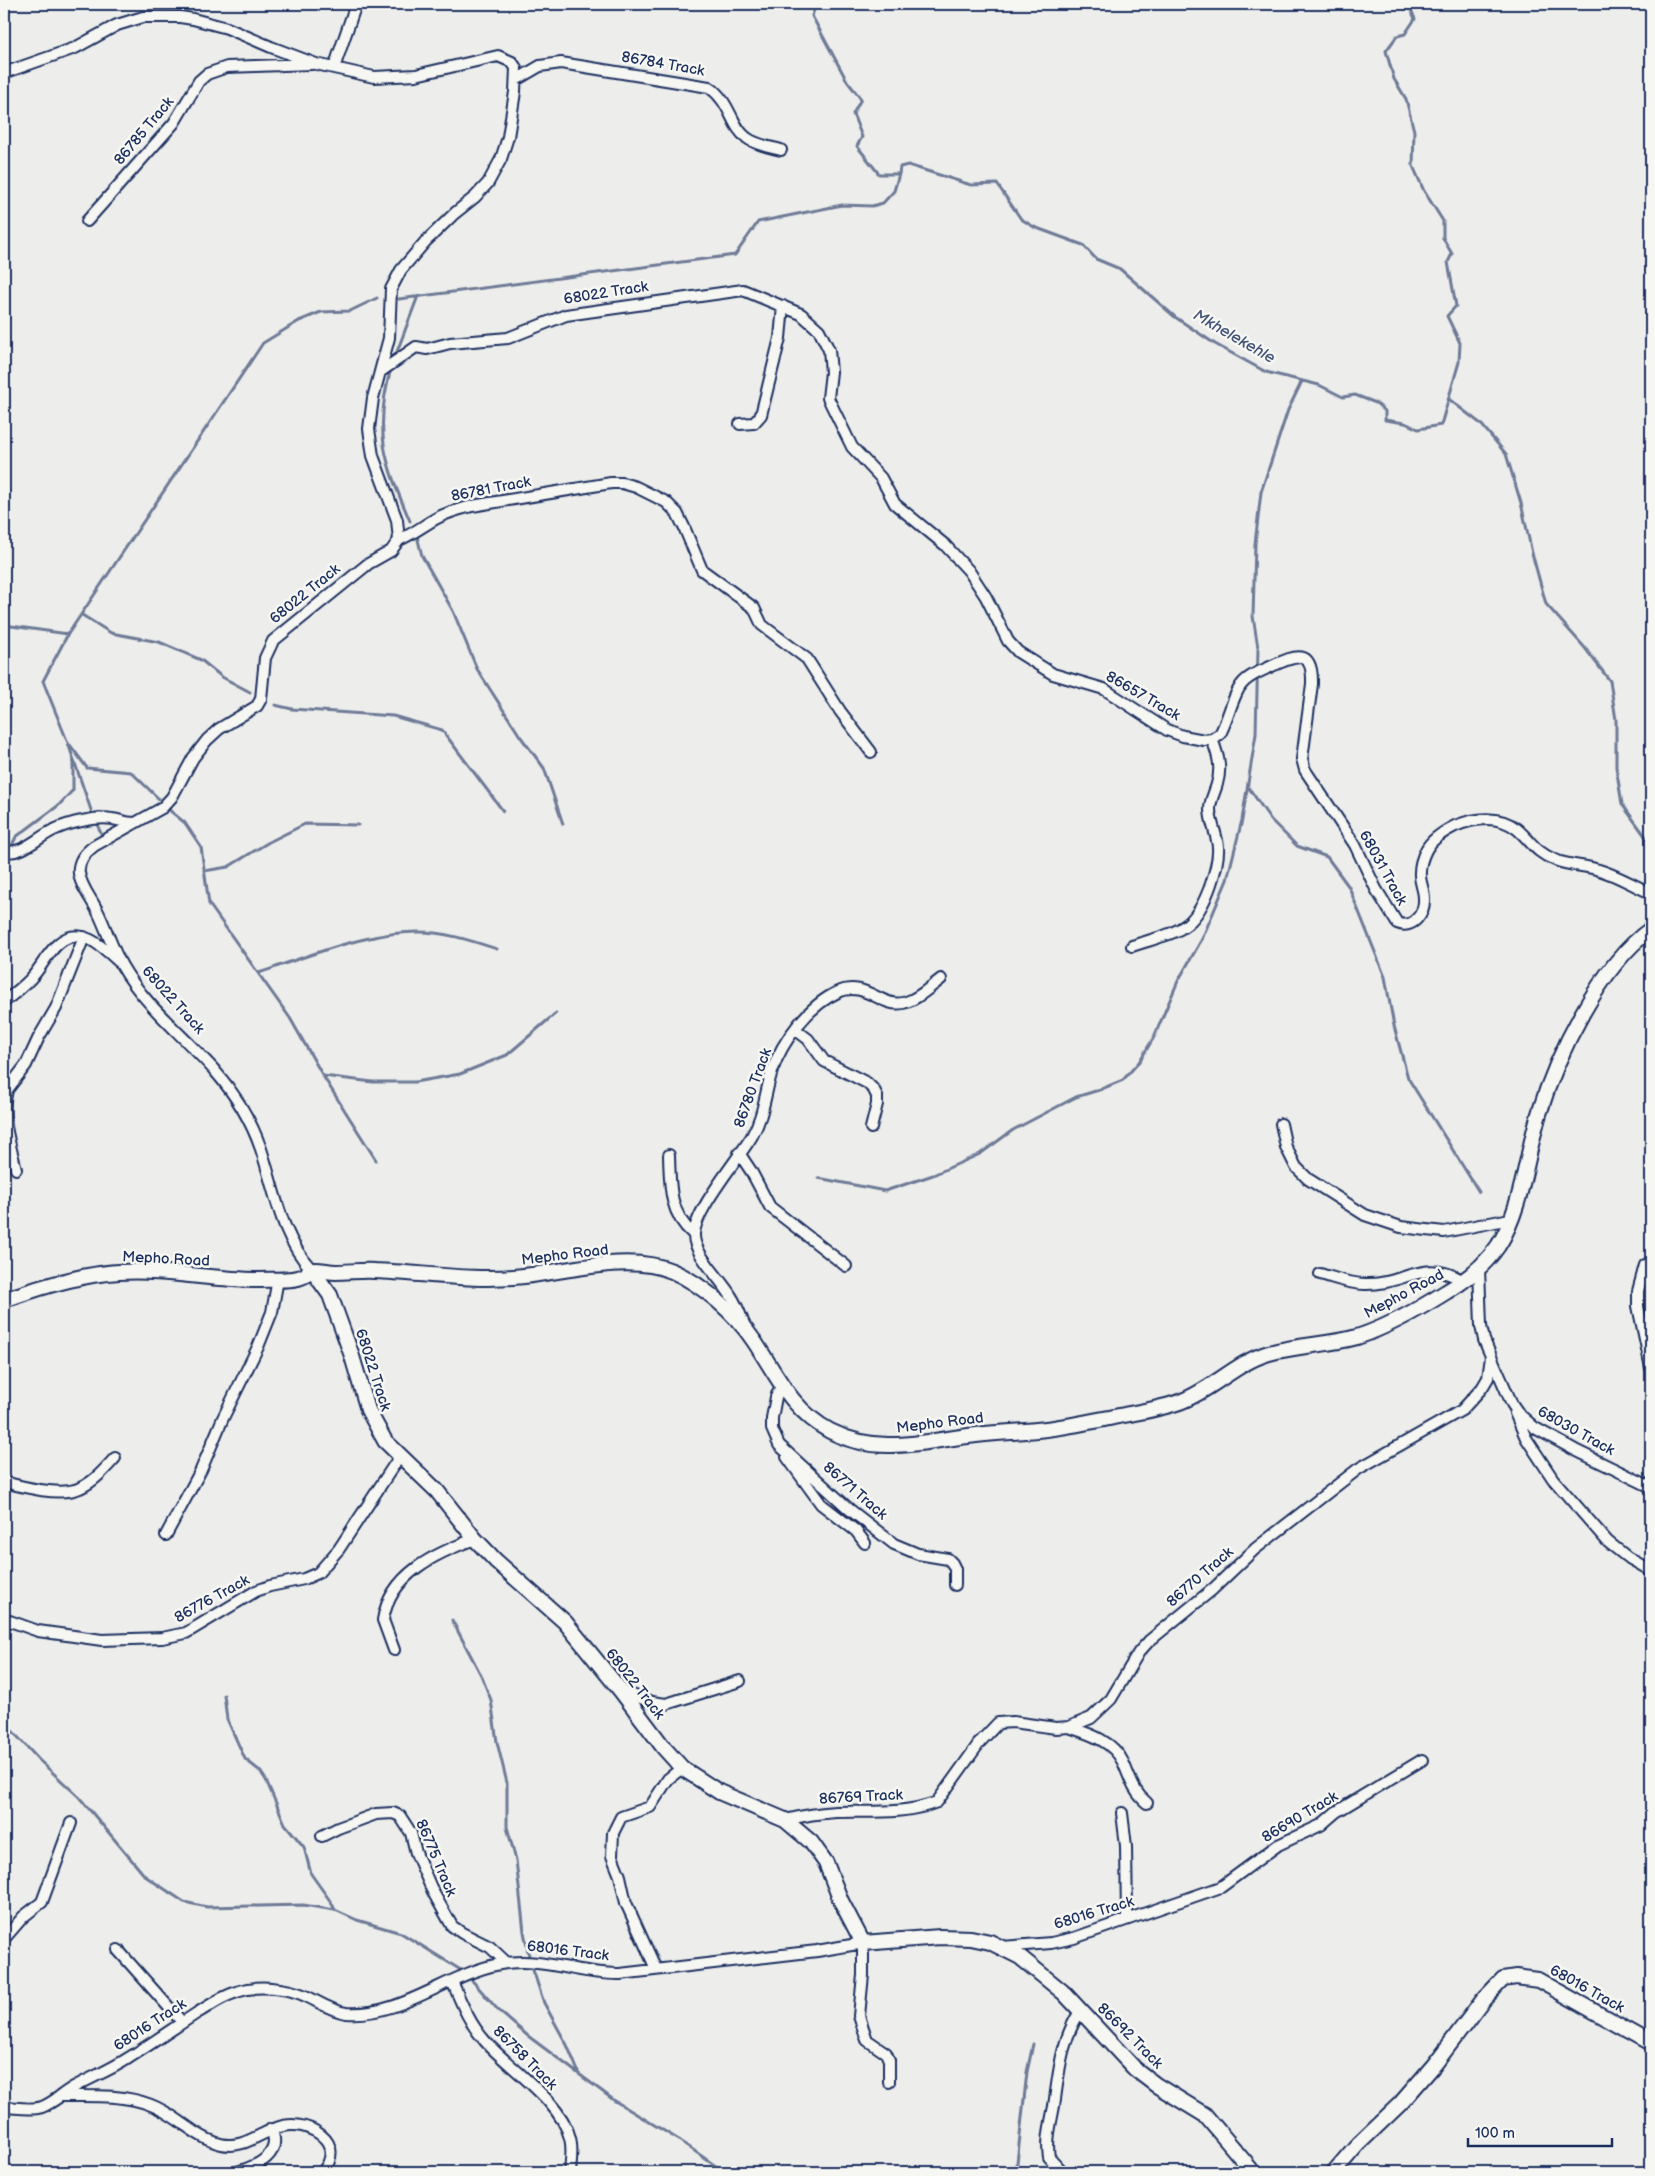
<svg xmlns="http://www.w3.org/2000/svg" width="1655" height="2176" font-family="'Balsamiq Sans',sans-serif">
<style>
.lines{fill:none;stroke-linecap:round;stroke-linejoin:round}
.stream{stroke:#6e7a96;stroke-width:3}
.street-casing{stroke:#1b2f5e;stroke-width:14}
.secondary-casing{stroke:#1b2f5e;stroke-width:18}
.street{stroke:#f6f6f2;stroke-width:10}
.secondary{stroke:#f6f6f2;stroke-width:14}
.labels{text-anchor:middle;dominant-baseline:central;stroke-width:5;stroke-linejoin:round;paint-order:stroke}
.street-label{font-size:15px;fill:#1b2f5e;stroke:#f6f6f2}
.water-label{font-size:16px;font-style:italic;fill:#44547a;stroke:#f6f6f2}
</style>
<rect width="100%" height="100%" fill="#edeeec"/>
<filter id="ink" filterUnits="userSpaceOnUse"><feTurbulence type="fractalNoise" baseFrequency=".02" numOctaves="2"/><feDisplacementMap in="SourceGraphic" scale="10" xChannelSelector="R" yChannelSelector="G"/><feConvolveMatrix kernelMatrix="1 2 1 2 8 2 1 2 1" color-interpolation-filters="sRGB"/></filter>
<g filter="url(#ink)">
<g class="lines">
<path class="stream" d="M816,4L812,16L847,81L861,99L853,114L862,137L857,146L879,174H899L900,167L908,165L971,185L997,184L1021,219L1034,227L1083,245L1096,259L1120,269L1175,317L1215,344L1266,372L1319,385L1343,397L1355,395L1376,403L1385,411V420L1405,423L1418,429L1441,425L1459,362L1460,343L1447,316L1456,306L1448,262L1452,254L1443,238V221L1424,191L1413,166L1414,131L1406,99L1394,79L1386,51L1397,36L1405,34L1415,19L1410,7L1411,4
M399,299L735,255L758,222L842,205L872,206L883,203L894,191L899,174
M395,357L418,296
M391,368C373,432 385,463 410,521
M1450,400L1481,424L1506,454L1521,503L1532,553L1546,604L1585,648L1610,681L1616,720V767L1622,804L1648,840
M417,536L422,556L453,611L477,669L520,736L544,768L563,824
M82,615L111,633L159,642L201,660L222,677L250,692
M4,625L68,634L263,343L299,321L321,312L350,311L377,298
M68,634L43,681L68,743L93,816
M275,705L292,709L393,716L442,730L503,811
M70,745L87,768L131,772L159,799
M1249,788L1271,820L1297,846L1327,857L1349,887L1385,977L1394,1026L1408,1078L1479,1192
M168,809L185,823L201,847L209,904L290,1018L323,1076L376,1160
M96,822L103,838H102
M4,862L16,837L59,805L73,790V762
M204,871L228,867L269,842L305,824L358,825
M80,890C71,876 71,855 87,846
M259,973C307,956 367,932 419,932C446,932 472,941 497,949
M323,1076L373,1082H415L460,1074L507,1055L556,1013
M818,1178L885,1191L933,1175L980,1154L1013,1130L1076,1097L1099,1090L1123,1080L1139,1062L1154,1037L1178,981L1202,939L1227,880L1242,820L1256,734L1258,648L1253,616L1255,544L1261,492L1288,410L1302,381
M452,1620L481,1675L491,1700L497,1742L507,1783V1827L516,1860L524,1932L530,1961L544,2003L567,2045L578,2071
M224,1695L227,1719L245,1759L260,1771L266,1780L285,1824L304,1847L311,1874L331,1902L335,1910
M4,1722L39,1760L79,1797L145,1876L184,1902L207,1907L303,1905L335,1910L357,1920L401,1933L464,1972
M469,1977L498,2010L528,2036L615,2101L679,2140L724,2172
M1016,2172L1027,2072L1033,2044"/>
<defs>
<path id="street" d="M334,68L356,4
M4,73L75,48L117,25L143,17H180L193,19L227,28L271,47L316,64L374,77L416,75L498,56L512,62L516,68L515,92L508,137L501,159L488,183L475,197L455,213L425,242L401,270L391,289L389,338L373,398L369,429L373,456L397,520L399,540L391,551L368,564L273,641L265,658L261,699L257,706L219,729L207,740L193,758L172,797L162,808L94,846C63,869 87,889 99,914C107,931 113,950 122,966C145,1006 185,1037 215,1071C235,1094 251,1120 261,1149C275,1191 281,1237 312,1270
M516,80L540,66L561,63L709,87C731,102 731,127 747,138C756,145 770,147 781,150
M87,221L174,123L199,81L207,74L227,67L312,64
M380,372L416,347L427,349L450,343L508,338L566,315L743,290L801,314L819,330L829,350L831,372L828,398L852,447L881,478L895,504L945,545L969,571L986,597L1008,641L1018,652L1053,674L1104,689L1167,730L1183,736L1204,740L1212,739L1220,734C1228,720 1233,694 1242,684C1249,675 1262,671 1272,666C1296,655 1313,648 1312,684L1302,759L1305,770L1355,845L1376,889L1397,923C1413,930 1425,913 1424,898C1424,889 1419,881 1420,872C1420,865 1423,856 1426,850C1431,840 1445,831 1455,826C1475,818 1499,815 1517,829C1532,842 1535,852 1555,860C1569,866 1585,865 1599,870C1617,875 1634,886 1651,893
M740,424L754,423L761,415L780,338L783,306
M399,540C413,534 424,525 437,518C448,512 460,509 472,506L611,483H622L636,487L666,502L677,513L684,527L702,570L754,608L762,625L807,659L840,711L871,752
M4,851C22,856 40,835 56,829C69,823 98,816 112,819C122,820 123,823 135,823
M1132,946C1177,931 1194,933 1211,884C1215,872 1219,859 1218,847C1217,834 1210,822 1210,809C1210,800 1215,792 1217,784C1222,767 1218,755 1212,739
M4,1002C14,993 25,986 33,976C42,966 48,952 59,943C80,925 103,947 118,961
M796,1030L808,1039L824,1061L867,1083L874,1090L877,1096V1104L871,1128
M1281,1124L1286,1147L1296,1167L1308,1179L1365,1215L1401,1227L1444,1232L1510,1219
M739,1153L751,1171L770,1207L846,1266
M669,1155C670,1185 669,1213 693,1234
M16,1169C10,1145 0,1115 7,1090L26,1065L39,1037L56,1008L84,937
M1645,1265L1638,1291V1306L1651,1368
M1479,1268L1481,1326L1484,1340L1512,1404L1519,1414L1535,1428L1575,1450L1651,1487
M1320,1274C1335,1278 1349,1284 1365,1284C1404,1285 1423,1258 1462,1280
M744,1324C740,1314 737,1305 731,1296C722,1280 694,1254 694,1236C693,1212 740,1157 752,1136C764,1115 765,1093 772,1071C782,1041 809,1005 838,992C865,980 881,1008 903,1003C917,1000 930,987 941,979
M781,1386L776,1397L772,1418V1429L779,1445L849,1509L894,1544L918,1554L948,1559L952,1563L955,1569V1585
M1515,1413L1526,1438L1553,1479L1608,1542L1627,1557L1648,1569
M787,1457L821,1504L856,1531L865,1543
M4,1482C23,1487 61,1497 80,1488C94,1482 105,1469 115,1458
M166,1535L201,1470L223,1418L258,1347L272,1312L278,1279
M7,1620L38,1631L102,1640L162,1638L186,1633L256,1591L270,1586L304,1579L318,1573L339,1549L400,1456
M394,1650L383,1620C390,1574 436,1553 475,1539
M621,1691L652,1702L666,1704L740,1681
M1069,1727C1090,1734 1113,1741 1123,1762C1130,1777 1133,1792 1147,1803
M1122,1813L1126,1846L1127,1919
M785,1820C802,1816 819,1813 836,1812C870,1811 904,1815 937,1802L980,1742L998,1723L1013,1722L1056,1728L1069,1727L1091,1718L1111,1699L1139,1652L1149,1641L1213,1589L1255,1549L1358,1469L1462,1410L1482,1388L1488,1378L1491,1357
M322,1836L338,1828L376,1814L393,1813L400,1816L411,1833L416,1853L433,1892L452,1926L462,1933L490,1947L507,1963
M4,1939L23,1917L42,1902L71,1823
M1002,1947L1051,1943L1074,1938L1221,1887L1278,1845L1321,1825L1336,1812L1422,1760
M118,1950L182,2022
M656,1969L626,1903L620,1876L612,1856L613,1833L621,1817L650,1807L668,1779L682,1768
M452,1981C461,2002 469,2023 485,2041C510,2069 561,2101 570,2138C573,2149 571,2161 570,2172
M60,2096C90,2096 123,2094 151,2105C176,2114 195,2138 221,2144C255,2152 274,2110 315,2131C322,2135 328,2140 330,2148C332,2157 328,2166 322,2172
M4,2107C15,2107 30,2111 42,2107C53,2103 63,2093 74,2087C92,2077 110,2070 127,2059C151,2044 174,2028 197,2013C209,2006 221,1997 234,1993C255,1984 287,1987 308,1997C320,2003 332,2011 346,2013C402,2017 447,1974 500,1964C543,1956 578,1975 620,1974L817,1951L863,1943V1975L859,2016L867,2040L886,2053L889,2060V2082
M237,2172C258,2166 283,2154 271,2129
M1063,2172L1049,2157C1046,2140 1051,2123 1054,2106C1059,2072 1061,2040 1081,2010"/>
<path id="secondary" d="M312,1270L330,1295L351,1353L368,1410L385,1441L437,1491L475,1539L496,1561L565,1622L621,1691L664,1748L682,1768L719,1792L785,1820L811,1842L826,1863L841,1901L863,1943L940,1937L971,1938L990,1942L1020,1957L1064,1993L1135,2069L1156,2085L1205,2115L1253,2172
M4,1300C40,1287 81,1274 119,1272C165,1269 212,1280 258,1280C270,1279 287,1281 298,1278C313,1274 301,1272 316,1270C323,1270 329,1272 336,1272C349,1272 362,1270 375,1271C425,1273 474,1282 524,1276C569,1271 630,1253 672,1271C702,1284 736,1314 754,1341C777,1375 792,1411 830,1431C848,1440 868,1445 888,1445C917,1446 947,1438 976,1435C1000,1432 1023,1432 1046,1429C1072,1426 1098,1420 1124,1415C1144,1411 1164,1408 1182,1401C1213,1389 1237,1362 1269,1353C1298,1345 1328,1345 1357,1337C1388,1327 1419,1309 1446,1292C1465,1281 1485,1265 1498,1246C1522,1209 1526,1156 1539,1114C1557,1055 1600,965 1651,929
M1334,2172L1357,2145L1401,2103L1434,2065L1484,1999L1503,1979L1516,1977L1538,1980L1651,2043"/>
</defs>
<use href="#street" class="street-casing"/>
<use href="#secondary" class="secondary-casing"/>
<use href="#street" class="street"/>
<use href="#secondary" class="secondary"/>
</g>
</g>
<g class="labels">
<g class="street-label">
<text transform="translate(663 64) rotate(10)">86784 Track</text>
<text transform="translate(144 131) rotate(-50)">86785 Track</text>
<text transform="translate(606 293) rotate(-9)">68022 Track</text>
<text transform="translate(491 489) rotate(-11)">86781 Track</text>
<text transform="translate(305 594) rotate(-39)">68022 Track</text>
<text transform="translate(1143 696) rotate(30)">86657 Track</text>
<text transform="translate(1383 868) rotate(61)">68031 Track</text>
<text transform="translate(173 1000) rotate(48)">68022 Track</text>
<text transform="translate(753 1088) rotate(-70)">86780 Track</text>
<text transform="translate(565 1255) rotate(-7)">Mepho Road</text>
<text transform="translate(166 1259) rotate(3)">Mepho Road</text>
<text transform="translate(1404 1294) rotate(-28)">Mepho Road</text>
<text transform="translate(373 1370) rotate(72)">68022 Track</text>
<text transform="translate(940 1423) rotate(-7)">Mepho Road</text>
<text transform="translate(1576 1431) rotate(29)">68030 Track</text>
<text transform="translate(855 1491) rotate(41)">86771 Track</text>
<text transform="translate(1200 1577) rotate(-41)">86770 Track</text>
<text transform="translate(212 1599) rotate(-29)">86776 Track</text>
<text transform="translate(635 1684) rotate(52)">68022 Track</text>
<text transform="translate(861 1797) rotate(-3)">86769 Track</text>
<text transform="translate(1300 1817) rotate(-31)">86690 Track</text>
<text transform="translate(436 1858) rotate(67)">86775 Track</text>
<text transform="translate(1094 1913) rotate(-17)">68016 Track</text>
<text transform="translate(568 1951) rotate(7)">68016 Track</text>
<text transform="translate(1587 1989) rotate(29)">68016 Track</text>
<text transform="translate(150 2025) rotate(-33)">68016 Track</text>
<text transform="translate(1130 2036) rotate(45)">86692 Track</text>
<text transform="translate(525 2058) rotate(45)">86758 Track</text>
</g>
<g class="water-label">
<text transform="translate(1234 337) rotate(30)">Mkhelekehle</text>
</g>
</g>
<rect width="1655" height="2176" fill="none" stroke="#f6f6f2" stroke-width="20"/>
<rect x="10" y="10" width="1635" height="2156" fill="none" stroke="#1b2f5e" stroke-width="2" filter="url(#ink)"/>
<path d="M1468 2138v8h144v-8" fill="none" stroke="#1b2f5e" stroke-width="2.5"/>
<text x="1475" y="2138" font-size="15" fill="#1b2f5e" stroke="#f6f6f2" stroke-width="4" paint-order="stroke">100 m</text>
</svg>
